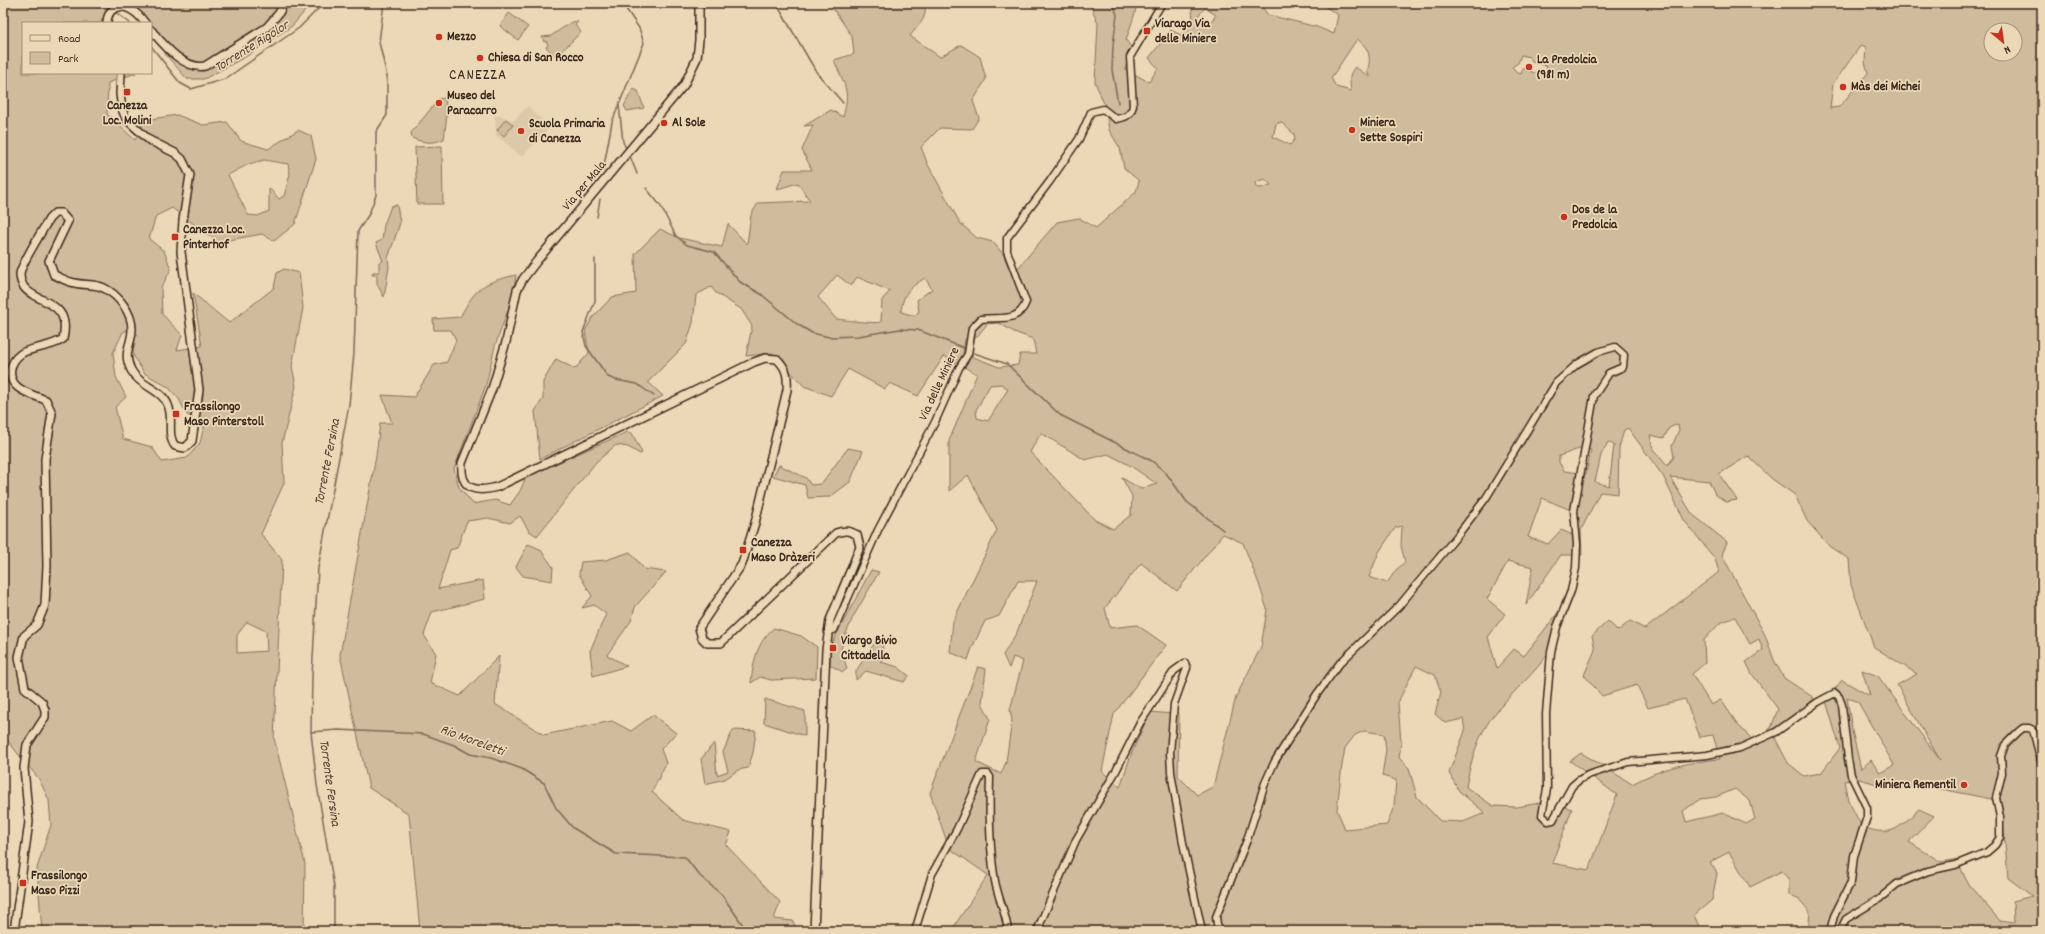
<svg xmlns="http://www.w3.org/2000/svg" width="2045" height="934" font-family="Dekko,sans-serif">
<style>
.built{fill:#dcc9a9}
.green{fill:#cfbc9d;stroke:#85735e;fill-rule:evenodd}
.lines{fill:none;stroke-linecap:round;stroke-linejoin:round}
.stream{stroke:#7b6a55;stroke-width:1.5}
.tertiary-casing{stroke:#3b2a1e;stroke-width:9}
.secondary-casing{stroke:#3b2a1e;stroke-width:10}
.tertiary{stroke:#ebd8b6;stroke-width:6}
.secondary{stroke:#ebd8b6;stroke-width:7}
.poi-dot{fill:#c8321e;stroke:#ebd8b6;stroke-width:1.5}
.labels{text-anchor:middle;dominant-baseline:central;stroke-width:3.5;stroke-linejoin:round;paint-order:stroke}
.poi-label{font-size:13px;font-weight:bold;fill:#3b2a1e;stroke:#ebd8b6;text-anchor:start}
.street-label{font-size:13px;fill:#3b2a1e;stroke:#ebd8b6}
.water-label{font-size:14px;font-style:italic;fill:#564435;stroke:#ebd8b6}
.quarter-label{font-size:15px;letter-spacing:1px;fill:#3b2a1e;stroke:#ebd8b6}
</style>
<rect width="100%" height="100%" fill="#ebd8b6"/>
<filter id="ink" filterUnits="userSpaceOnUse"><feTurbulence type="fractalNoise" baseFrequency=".025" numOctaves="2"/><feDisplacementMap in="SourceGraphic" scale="8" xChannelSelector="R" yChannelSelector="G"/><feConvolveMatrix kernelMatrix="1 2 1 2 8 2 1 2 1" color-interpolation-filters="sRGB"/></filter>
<g filter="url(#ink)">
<path class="built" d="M528,106L549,128L522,157L496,135L495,116H503L513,121Z"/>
<path class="green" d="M3,3H115L101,21L103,23H23V73H136L108,83L107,114L135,140L145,120L177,115L203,125L227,122L241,141L268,149L298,130L311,136L316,159L295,224L274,241L262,234L218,242L172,208L156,216L149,239L164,251L171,269L161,288L162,314L182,335L177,350L202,346L193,293L229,323L274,288L277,273L284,269L299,273L303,308L292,366L296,386L282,443L284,483L261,534L282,560L274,738L305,864L304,931H42L37,868L51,825L49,800L39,779L10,744L3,732ZM264,160L288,164L290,174L284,196L279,199L269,188V211L258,216L248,215L228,175L249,164ZM136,326L133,355L144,373L168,387L179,399L187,415L205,422L200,443L187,458L162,462L152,447L123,439L115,407L126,397L116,377L113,353L123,332ZM247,622L266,631L267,651L237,653V635Z
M124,3H312L292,26L247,56L204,79H187L166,55L151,23Z
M827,3H924C929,18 918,25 910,36L940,57L961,45L980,57L986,79L973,101L979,118L972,129L940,128L921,147L928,165L960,223L977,238L993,242L1003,254L1012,275L1057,222L1079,218L1096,228L1136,192L1139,181L1124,168L1120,148L1109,130L1105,106L1095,82L1098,24L1090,3H1137L1135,13L1126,40L1131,47L1125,69L1149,82L1158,68L1149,58L1171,30L1181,35L1193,21L1192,8C1202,1 1218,1 1228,7L1232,3H1259L1268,15L1317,27L1334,34L1338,15L1320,3H2042V761L2030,727L2005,745L1995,798L1991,799L1926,786L1892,788L1859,779H1855L1852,774L1840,697L1831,694L1842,680L1870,696L1862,670L1878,676L1940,760L1897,685L1917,674L1874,647L1851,585L1849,559L1830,547L1807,521L1795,495L1772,479L1748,456L1719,474L1737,500L1726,502L1715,494L1709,481L1670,477L1692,514L1727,542L1722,555L1765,635L1774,660L1784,678L1814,698L1799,715L1753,742L1718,752L1713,735L1700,737L1685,699L1648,708L1637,685L1602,696L1584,675L1595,650L1592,636L1608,621L1618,631L1630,621L1645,629L1719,572L1715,559L1684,520L1663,476L1628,428L1624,430L1619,448L1618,494L1600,492L1581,530L1582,555H1578V514L1576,512L1582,474H1586L1591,450L1586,449L1595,396L1610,373L1624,367V355L1615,346L1597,351L1555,383L1485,498L1412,588L1339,663L1274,760L1246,840L1222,899L1217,931H1203L1202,925L1172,772L1174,714H1179L1178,776L1197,795L1213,787L1236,697L1261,647L1267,609L1259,584L1243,543L1223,534L1177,591L1141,563L1105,608L1110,628L1137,625L1166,645L1114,714L1102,771L1110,779L1090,814L1036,931H1009L993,856L991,777L982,773L948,845L930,793L978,667L986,669L982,703L990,719L976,762L1001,774L1006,762L1012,720L1010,710L1023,661L1013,657L1009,668L1003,655L1017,632L1037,581H1018L999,616L985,621L972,648L968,660L950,652L953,621L997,530L968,475L949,491V441L977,374L944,356L918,396L890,383L885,389L848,369L831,396L804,386L772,353L746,356L752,326L741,309L716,293L711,287L696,295L693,323L686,344L648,382L663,396L540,459L535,411L543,399V382L556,359L575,369L589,353L585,331L593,317L612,297L636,293L635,254L660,229L679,238L722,247L728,224L747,244L751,215L758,203L810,201L798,183L777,189L784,170H812L802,150L813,125L804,126L831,110L843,117C851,89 844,85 834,60L854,54L852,36L831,6ZM1205,8L1216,15L1210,23L1204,26L1196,18ZM1991,30H2015V54H1991ZM1357,39C1369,48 1372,57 1367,72L1370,77L1355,67C1348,74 1350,82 1351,91L1336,87L1331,78ZM1861,45L1866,47L1865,62L1868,73L1839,107L1830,108L1833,84ZM1521,55L1529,57L1533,62L1546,66L1549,74L1534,73L1523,68L1521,74L1518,73L1512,67L1518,63ZM1281,122L1294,134L1295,139L1290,145L1273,137L1276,124ZM1265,179L1271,185L1260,188L1256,187L1255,182ZM837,275L851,286L857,277L890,291L882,300L881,322C874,324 846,320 836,319L818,297ZM925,278L932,289L917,300L919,311L915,316L901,312C903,293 909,288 925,278ZM999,323L1014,332L1033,339L1036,354H1020L1018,365L999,367L963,353L965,339L976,338L987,324ZM1001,384L1008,389L988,421L977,418L976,410L990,385ZM1678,424L1679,430L1672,446L1674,457L1667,466L1653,449L1650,435L1664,438L1669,428ZM1041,433L1085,460L1108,454L1131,466L1157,484L1141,489L1122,478L1132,496L1131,515L1113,529L1095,520L1030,452ZM1608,442L1614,445L1609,486L1595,482L1601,455ZM1402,526L1401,546L1405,562L1396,570L1387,583L1369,577L1379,552L1395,528ZM1735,617L1750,644L1759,639L1763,650L1746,662L1752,674L1778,709L1771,728L1753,740L1738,725L1721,700L1711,705L1692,674L1705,663L1704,640L1720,623ZM1847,697L1858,702L1894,765L1880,773L1871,760L1861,769L1852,731Z
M509,13L528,27L518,40L500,26Z
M576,21L578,22L575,25L581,32L556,57L546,47L548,45L546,41L544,42L542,37L551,36L570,23Z
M633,89L638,91L644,108L627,111L624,106Z
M445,98L447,114L444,139C432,144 424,143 412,138L411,133L439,99Z
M506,119L513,125L504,136L497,130Z
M442,146L443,204H417L415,147Z
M397,205L400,223L388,258L389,267L384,297L377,284V275H372L373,272H379V262L383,261L376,243L382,240L384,225L391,206Z
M516,275L513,296L495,346L486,385L454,469L459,487L473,504L495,500L510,505L520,491L526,477L627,432L632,433L642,453L640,454L628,447L616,445L596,462L537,536L529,531L520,516L510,523L488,518L467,521L457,548L450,550L438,589L483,580L485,599L432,612L424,635L436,654L430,683L460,696L499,656L495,704L544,735L612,721L631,731L653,715L676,733L661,749L666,763L652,792L683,820L731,832L726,845L780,902L774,919L793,921L797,931H420L409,814L369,788L340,655L376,456L380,423H392L382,395L414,397L434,365L447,362L456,340L451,330H434L433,319L460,317C477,286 482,283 516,275Z
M1615,348L1623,356L1622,366L1608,372L1594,396L1585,449H1579L1559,456V462L1564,471L1580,473L1573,511L1542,498L1528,537L1548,544L1561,530L1575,536L1576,555H1561L1526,605L1533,567L1508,561L1487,599L1505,614L1488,637L1497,668L1514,649L1524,656L1560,610L1563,608C1560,621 1557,638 1551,649C1536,673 1514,690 1497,711C1478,733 1471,760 1466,787L1493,806L1517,807L1545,802L1541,815L1547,822L1562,806L1572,809L1552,863L1589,870L1617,795L1590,775L1609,770L1632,784C1662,768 1687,762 1720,759L1719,754L1792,723L1775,738L1788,763L1804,776L1821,773L1840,748L1826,701L1835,694L1839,698L1853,780L1844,781L1848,800L1862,827L1850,881L1829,931H1808L1810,912L1798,898L1789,895V880L1782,871L1750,887L1729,852L1710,862L1717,873L1712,900L1694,915L1701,931H1218L1217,917L1276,761L1340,664L1372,633L1458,537L1556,384L1577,364ZM1416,666L1435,675L1441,692L1435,714L1445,723L1463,719L1465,731L1449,773L1459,791L1485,813L1463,822L1440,821L1417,797L1409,768L1399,758L1401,743L1398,702ZM1364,731L1384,734L1386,750L1382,776L1396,780L1394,806L1387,825L1345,829L1337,810L1342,765L1345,748L1355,735ZM1735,789L1750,801L1755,819L1746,824L1723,813L1686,822L1683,811L1700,799L1716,797Z
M848,448L863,451L850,482L830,497L808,498L805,485L773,476L779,465L806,478L811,485L821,484Z
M528,544L540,549L553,567L552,581L523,576L516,567Z
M630,552L644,569L666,572L635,607L631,621L607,655L627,666L593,676L590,651L606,614L594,605L582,608L592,596L579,574L581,562L606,560Z
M871,570L879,572L853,617L845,636L841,649L847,669L843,672L830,665L831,645Z
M774,628L801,636L817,647L816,678L771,680L760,677L751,683C753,663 757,641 774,628Z
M874,644H883L881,662L898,667L909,676L904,682L866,671L856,680V671Z
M765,699L805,711V736L764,723Z
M1150,712L1172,714L1169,753L1202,931H1038L1077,840L1112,780L1120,787L1132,752Z
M2023,729L2033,731L2042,767V931H1840L1847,920L1897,884L1959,864L1968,884L2000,921L2014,923L2013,901L2032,896L2008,878L2002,808L1999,806L2002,756L2006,746Z
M733,730L756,731L753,753L748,768L738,770L725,779L705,784L701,759L714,743L717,775L728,771L723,752Z
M1581,753L1607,768L1588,774L1570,761Z
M983,775H988L991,856L1008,931H951L988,875L949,848Z
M1919,809L1934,816L1909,842L1941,862L1957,859L1959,862L1912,876L1846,919L1839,931H1831L1843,899L1865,828C1894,837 1898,828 1919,809Z"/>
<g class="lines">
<path class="stream" d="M103,3L110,8
M776,3L817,73L843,103
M1113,3L1117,15L1113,45L1112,70L1118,103
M114,11L130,23
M151,46L180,83L191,89L225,79L299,28L324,3
M619,105L623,142L626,148
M630,156L637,174
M603,171L612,122L644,43L639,28L622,3
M646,188L660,205L676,236L687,245L714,252L740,282L761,294L797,324L812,333L829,337L858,336L900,329L918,330L964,348
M597,217L600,199
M595,259V301L583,332L586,346L608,377L616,380L637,384L654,396
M974,353L1007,364L1060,415L1152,461L1166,473L1187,502L1223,530
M311,732L338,730L423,734L454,745L470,754L491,758L522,769L544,783L556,808L573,828L616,854L685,857L700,876L722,895L747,931
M334,931V887L317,785L311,732L312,676L318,568L349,405L354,353L358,231L369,214L376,195V132L387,115V76L379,42L384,3"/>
<defs>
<path id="tertiary" d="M828,630H834L878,530L935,422L959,368L968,354L972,328L981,319C999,316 1018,324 1026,302L1007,251V238L1050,181L1079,139L1091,112L1103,109L1116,119C1126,117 1130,116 1133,106L1130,57L1162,3
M915,931L932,874L957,829L982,774H988L990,777C989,812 989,846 995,881C998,898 1006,913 1008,931
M1037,931L1076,840L1116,771L1140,723L1174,671L1185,663L1187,668L1174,704L1170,753L1171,772L1183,843L1202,931
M1218,931L1216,917L1247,840L1265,783L1275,761L1317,694L1340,663L1399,606L1457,536L1486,498L1556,383L1577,364L1598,352L1615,347L1624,355L1623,367L1609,373L1594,396L1574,511L1577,544L1576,568L1571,591L1557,627L1551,652L1546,714L1547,789L1542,815L1548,821L1553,820L1572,786L1579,780L1588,775L1628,762L1707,755L1740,748L1776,732L1818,702L1835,693L1839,697L1842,705L1848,759L1851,775L1867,808V817L1854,856L1851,882L1834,916L1830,931
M1840,931L1846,919L1879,899L1897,884L1928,871L1955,865L1987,852L1995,845L2000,837V817L1996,798L2002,773L2001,756L2005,745L2018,732L2023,728H2029L2033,730L2042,765"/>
<path id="secondary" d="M699,3V40L697,58L684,85L536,262L523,279L517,290L506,342L492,389L462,463C460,489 474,493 497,487L754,362L765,358L777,359C787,369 788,376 787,390L755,523L742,564L699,628L702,638L707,643H721L836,533C844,530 850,530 857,535L860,547L830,620L826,650L814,931
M107,23C107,19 108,15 111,11C123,0 138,13 145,23
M151,30C164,45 184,70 205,66L267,27L279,13L284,3
M14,931L29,822L24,768L27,745L45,717V710L42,702L25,688L19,657L24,636L37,625L45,605L47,566L45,459L52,413L46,400C30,394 4,388 12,365C14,360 18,355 24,352C38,346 49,348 63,339C74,292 20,307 20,274C20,266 44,228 49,219L55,213H61L68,221L49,261L54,275C60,277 65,281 71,282C82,286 94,283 104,288C118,295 132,312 132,329C132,345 122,352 131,370C140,387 161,388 168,405C174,418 166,434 175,446L185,448L192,441L199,390L181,252L183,220L190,175L182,159L175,153L149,140L126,119L122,109L120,94L121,73"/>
</defs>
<use href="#tertiary" class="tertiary-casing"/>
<use href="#secondary" class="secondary-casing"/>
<use href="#tertiary" class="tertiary"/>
<use href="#secondary" class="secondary"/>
</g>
</g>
<g class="poi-dot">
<rect x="1143" y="27" width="8" height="8" rx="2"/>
<circle cx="439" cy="37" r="4"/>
<circle cx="480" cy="58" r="4"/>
<circle cx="1529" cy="67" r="4"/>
<circle cx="1843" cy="87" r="4"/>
<rect x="123" y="88" width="8" height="8" rx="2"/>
<circle cx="439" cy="103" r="4"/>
<circle cx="664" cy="123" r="4"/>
<circle cx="1352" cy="130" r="4"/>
<circle cx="521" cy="131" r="4"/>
<circle cx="1564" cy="217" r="4"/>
<rect x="171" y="233" width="8" height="8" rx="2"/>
<rect x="172" y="410" width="8" height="8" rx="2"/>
<rect x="739" y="546" width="8" height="8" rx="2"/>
<rect x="829" y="644" width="8" height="8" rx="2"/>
<circle cx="1964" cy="785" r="4"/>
<rect x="19" y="879" width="8" height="8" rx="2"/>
</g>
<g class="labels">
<g class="poi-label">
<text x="1155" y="24">Viarago Via<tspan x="1155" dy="15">delle Miniere</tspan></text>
<text x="447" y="37">Mezzo</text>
<text x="488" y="58">Chiesa di San Rocco</text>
<text x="1537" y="60">La Predolcia<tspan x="1537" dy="15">(981 m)</tspan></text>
<text x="1851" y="87">Màs dei Michei</text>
<text x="447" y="96">Museo del<tspan x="447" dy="15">Paracarro</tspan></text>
<text x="127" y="106" text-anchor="middle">Canezza<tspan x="127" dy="15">Loc. Molini</tspan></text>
<text x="672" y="123">Al Sole</text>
<text x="1360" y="123">Miniera<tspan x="1360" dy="15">Sette Sospiri</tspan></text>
<text x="529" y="124">Scuola Primaria<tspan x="529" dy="15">di Canezza</tspan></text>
<text x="1572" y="210">Dos de la<tspan x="1572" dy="15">Predolcia</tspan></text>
<text x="183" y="230">Canezza Loc.<tspan x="183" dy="15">Pinterhof</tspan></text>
<text x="184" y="407">Frassilongo<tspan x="184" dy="15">Maso Pinterstoll</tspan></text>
<text x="751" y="543">Canezza<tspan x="751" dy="15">Maso Dràzeri</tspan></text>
<text x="841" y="641">Viargo Bivio<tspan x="841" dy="15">Cittadella</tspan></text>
<text x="1956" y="785" text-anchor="end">Miniera Rementil</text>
<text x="31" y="876">Frassilongo<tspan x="31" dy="15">Maso Pizzi</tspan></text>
</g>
<g class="street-label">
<text transform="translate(585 186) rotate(-50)">Via per Mala</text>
<text transform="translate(940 384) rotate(-65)">Via delle Miniere</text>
</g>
<g class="water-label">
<text transform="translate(252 47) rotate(-32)">Torrente Rigolor</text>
<text transform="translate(328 462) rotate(-79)">Torrente Fersina</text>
<text transform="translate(472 741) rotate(20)">Rio Moreletti</text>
<text transform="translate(329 783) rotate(82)">Torrente Fersina</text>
</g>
<g class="quarter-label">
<text x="478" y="76">CANEZZA</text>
</g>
</g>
<rect width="2045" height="934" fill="none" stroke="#ebd8b6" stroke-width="16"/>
<rect x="8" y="8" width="2029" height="918" fill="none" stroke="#3b2a1e" stroke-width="1.5" filter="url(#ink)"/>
<rect x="22" y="22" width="130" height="52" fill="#ebd8b6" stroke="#a59279"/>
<rect x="30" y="35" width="20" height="6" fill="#ebd8b6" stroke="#a59279"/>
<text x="58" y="42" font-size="12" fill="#3b2a1e">Road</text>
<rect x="30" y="52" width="20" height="12" fill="#cfbc9d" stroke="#a59279"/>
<text x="58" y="62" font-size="12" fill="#3b2a1e">Park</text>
<g transform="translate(2003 42) rotate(151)"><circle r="19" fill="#ebd8b6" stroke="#a59279"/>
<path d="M0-3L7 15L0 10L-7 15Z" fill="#c8321e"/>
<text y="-6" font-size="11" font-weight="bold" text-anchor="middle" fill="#3b2a1e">N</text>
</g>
</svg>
